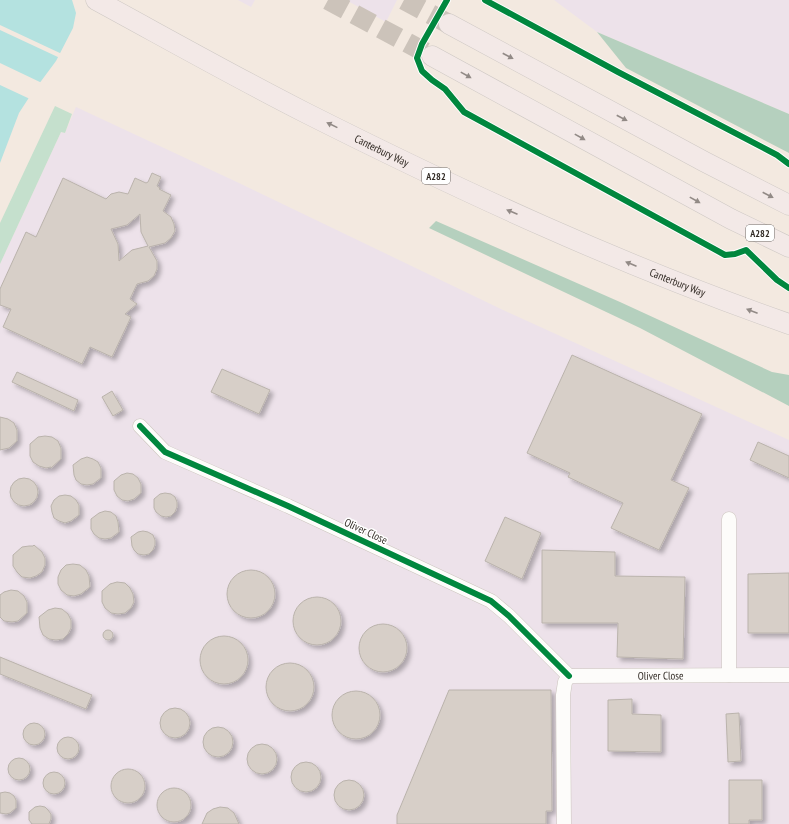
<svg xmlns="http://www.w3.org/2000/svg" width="789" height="824" font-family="'PT Sans Narrow',sans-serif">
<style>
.industrial{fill:#ede2ea}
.green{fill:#c5e0cd}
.forest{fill:#b5d0be}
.water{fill:#b4e2e0}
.pier{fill:#f3e9e0}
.building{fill:#d7cfc8;stroke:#bab3ac;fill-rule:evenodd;filter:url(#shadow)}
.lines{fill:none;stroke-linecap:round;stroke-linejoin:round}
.highway-tunnel{stroke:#ccc3ba;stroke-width:20;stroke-dasharray:20 10;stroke-linecap:butt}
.minor-casing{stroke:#ccc5be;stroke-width:15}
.highway-casing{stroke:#cec8c4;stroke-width:21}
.minor{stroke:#fdfcfa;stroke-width:14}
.highway{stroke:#f3e9e7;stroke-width:20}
.cycleway-casing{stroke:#fff;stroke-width:8}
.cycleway{stroke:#00873e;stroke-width:6}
.oneway{fill:#928a86}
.labels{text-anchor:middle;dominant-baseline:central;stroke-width:3;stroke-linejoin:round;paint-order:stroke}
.shield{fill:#fff;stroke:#6f6a66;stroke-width:1}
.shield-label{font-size:10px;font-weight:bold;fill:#312a24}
.street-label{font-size:11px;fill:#312a24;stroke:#fff}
</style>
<defs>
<filter id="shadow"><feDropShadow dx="3.5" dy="3.5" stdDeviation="2" flood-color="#0004"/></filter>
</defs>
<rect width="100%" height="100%" fill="#f3e9e0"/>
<path class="industrial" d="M238,0H255L251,7Z
M346,0H397L386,22Z
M554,0H789V114L597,32Z
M76,107L239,183L503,310L789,440V824H0V264L61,132L65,133Z"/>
<path class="green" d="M55,106L72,114L65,133L61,132L0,264V223Z"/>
<path class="forest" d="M597,32L789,114V153L626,68Z
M436,221L620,302L772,372L789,375V406L640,328L429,228Z"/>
<path class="water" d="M0,0H72L76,13L73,28L56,61L30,96L19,113L0,163Z"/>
<path class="pier" d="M0,25L62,54L60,58L0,30Z
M0,63L42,83L30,99L0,85Z"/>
<path class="building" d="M152,173L161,177L157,186L160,188L159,189L171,195L163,211L171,217L174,224L175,231L171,238L165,243L149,247L157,261V269L154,276L148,281L137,284L130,299L137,304L125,314L131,317L112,357L90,347L82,364L3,327L11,309L0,305V289L26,232L36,237L63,178L106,199L111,194L119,192L128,194L135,178L146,183L148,182ZM140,214L141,232L148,246L132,250L119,261L118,244L111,229L127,225Z
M572,355L702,414L671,480L689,488L659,550L611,528L623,503L568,477L570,473L527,453Z
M222,369L270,390L259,414L211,392Z
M17,372L78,400L74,411L12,382Z
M112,391L123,410L113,416L102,397Z
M0,417L8,419L14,423L17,430V441L9,448L0,450Z
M45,436L52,437L58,441L61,448V459L51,468V467L46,468L39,466L33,462L30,456V444L38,437Z
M758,442L789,456V478L750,460Z
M87,457L93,459L98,462L101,468V478L93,484L87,485L81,484L76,480L74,475L73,465L81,459Z
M127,473L133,474L138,478L141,484V493L134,499L128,501L122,500L117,496L114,490V481L121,475Z
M10 492a14 14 0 1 1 28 0a14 14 0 1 1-28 0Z
M165,493L171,494L175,497L177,502V507L175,512L171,516L166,517L161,516L156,512L154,508V499L160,494Z
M65,495L71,496L76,500L79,505V515L71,521L65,523L59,521L54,518L52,512L51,506L54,500L59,496Z
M105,511L111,512L116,516L118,522L119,532L111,538L105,539L99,538L94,534L91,529V519L99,513Z
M505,517L541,533L522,579L485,561Z
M143,531L148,532L153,535L155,540V545L153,550L149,554L144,555L138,554L134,550L132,546L131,537L138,532Z
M34,545L42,552L45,558V565L42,572L36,576L30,578L22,577L17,572L13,566V555L22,547L29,546H33Z
M542,550L615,552V576L685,577L683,659L617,657L618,623H542Z
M73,564L80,565L86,570L89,576L90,587L81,594L74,596L67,595L61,590L58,584V577L61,570L66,565Z
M227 594a24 24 0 1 1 48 0a24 24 0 1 1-48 0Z
M789,573V633H748V574Z
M117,582L125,583L130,588L133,594L134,602L131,608L125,613L118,614L111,613L105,608L102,602V591L110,584Z
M11,590L18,591L24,596L27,602V613L18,621L12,622L4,621L0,617V595L4,592Z
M293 621a24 24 0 1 1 48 0a24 24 0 1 1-48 0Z
M55,608L62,609L68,614L71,620V628L68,634L63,639L56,640L49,639L43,635L40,628L39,617L48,610Z
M359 648a24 24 0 1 1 48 0a24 24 0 1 1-48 0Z
M103 635a5 5 0 1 1 10 0a5 5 0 1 1-10 0Z
M200 660a24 24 0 1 1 48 0a24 24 0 1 1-48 0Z
M0,657L92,695L86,709L0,674Z
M266 687a24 24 0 1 1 48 0a24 24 0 1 1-48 0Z
M449,690H551L552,811H546V824H397V815Z
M332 715a24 24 0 1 1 48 0a24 24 0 1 1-48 0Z
M632,699V714L661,715V752L608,751V700Z
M160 723a15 15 0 1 1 30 0a15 15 0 1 1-30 0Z
M739,713L741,761L728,762L726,714Z
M23 734a11 11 0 1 1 22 0a11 11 0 1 1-22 0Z
M203 742a15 15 0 1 1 30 0a15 15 0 1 1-30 0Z
M57 748a11 11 0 1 1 22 0a11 11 0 1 1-22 0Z
M247 759a15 15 0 1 1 30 0a15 15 0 1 1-30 0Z
M8 769a11 11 0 1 1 22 0a11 11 0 1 1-22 0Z
M291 777a15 15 0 1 1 30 0a15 15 0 1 1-30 0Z
M111 786a17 17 0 1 1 34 0a17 17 0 1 1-34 0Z
M43 783a11 11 0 1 1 22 0a11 11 0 1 1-22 0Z
M334 795a15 15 0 1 1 30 0a15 15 0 1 1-30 0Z
M729,780H762V820H749V824H729Z
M157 805a17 17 0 1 1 34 0a17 17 0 1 1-34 0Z
M5,792L10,793L14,796L16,800V808L10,813L6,814L0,813V793Z
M40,806L45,807L48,810L51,814V819L49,824H32L29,820V812L35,807Z
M220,807L228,808L234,813L239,824H202L207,813L213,809Z"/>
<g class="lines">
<path class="highway-tunnel" d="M328,0L432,56
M404,0L449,24"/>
<defs>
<g id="minor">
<path d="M140,426L165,452L288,506L491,601L509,616L569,676"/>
<path d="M729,675V519"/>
<path id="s1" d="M564,824L563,695L565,682L569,676L789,675"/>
</g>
<g id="highway">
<path id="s2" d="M96,0C166,38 235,77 306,113C463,192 623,266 789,324"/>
<path d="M449,24L705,162L789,205"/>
<path d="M432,56L731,219L789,247"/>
</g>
</defs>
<use href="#minor" class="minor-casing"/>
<use href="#highway" class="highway-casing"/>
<use href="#minor" class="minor"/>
<use href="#highway" class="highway"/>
<defs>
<path id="cycleway" d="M447,0L422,44L417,58L422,71L432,80L445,89L464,112L725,255L735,254L746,250L777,280L789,288
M485,0L618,72L777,155L789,164
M140,426L165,452L288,506L491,601L509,616L569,676"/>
</defs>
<use href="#cycleway" class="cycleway-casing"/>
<use href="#cycleway" class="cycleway"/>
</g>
<defs><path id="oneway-solid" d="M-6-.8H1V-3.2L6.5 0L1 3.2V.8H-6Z"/></defs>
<g class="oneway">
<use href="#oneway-solid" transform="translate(508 56) rotate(28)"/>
<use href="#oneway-solid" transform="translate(466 75) rotate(29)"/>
<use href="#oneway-solid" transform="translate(622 118) rotate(28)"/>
<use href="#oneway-solid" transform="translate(332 125) rotate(-154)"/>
<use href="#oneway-solid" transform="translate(580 137) rotate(29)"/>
<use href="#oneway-solid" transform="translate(768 195) rotate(27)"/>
<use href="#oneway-solid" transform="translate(695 200) rotate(29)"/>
<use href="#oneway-solid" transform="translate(512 212) rotate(-157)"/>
<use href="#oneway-solid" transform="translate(631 264) rotate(-157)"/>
<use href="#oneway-solid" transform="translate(752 311) rotate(-159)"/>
</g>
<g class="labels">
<g class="shield">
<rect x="422" y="168" width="28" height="16" rx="3"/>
<rect x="746" y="225" width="28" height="16" rx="3"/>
</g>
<g class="shield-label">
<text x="436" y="176">A282</text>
<text x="760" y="233">A282</text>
</g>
<g class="street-label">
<text stroke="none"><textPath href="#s2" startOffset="323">Canterbury Way</textPath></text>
<text stroke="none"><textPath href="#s2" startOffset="647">Canterbury Way</textPath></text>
<text transform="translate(366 531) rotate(25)">Oliver Close</text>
<text stroke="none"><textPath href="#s1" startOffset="241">Oliver Close</textPath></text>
</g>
</g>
</svg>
